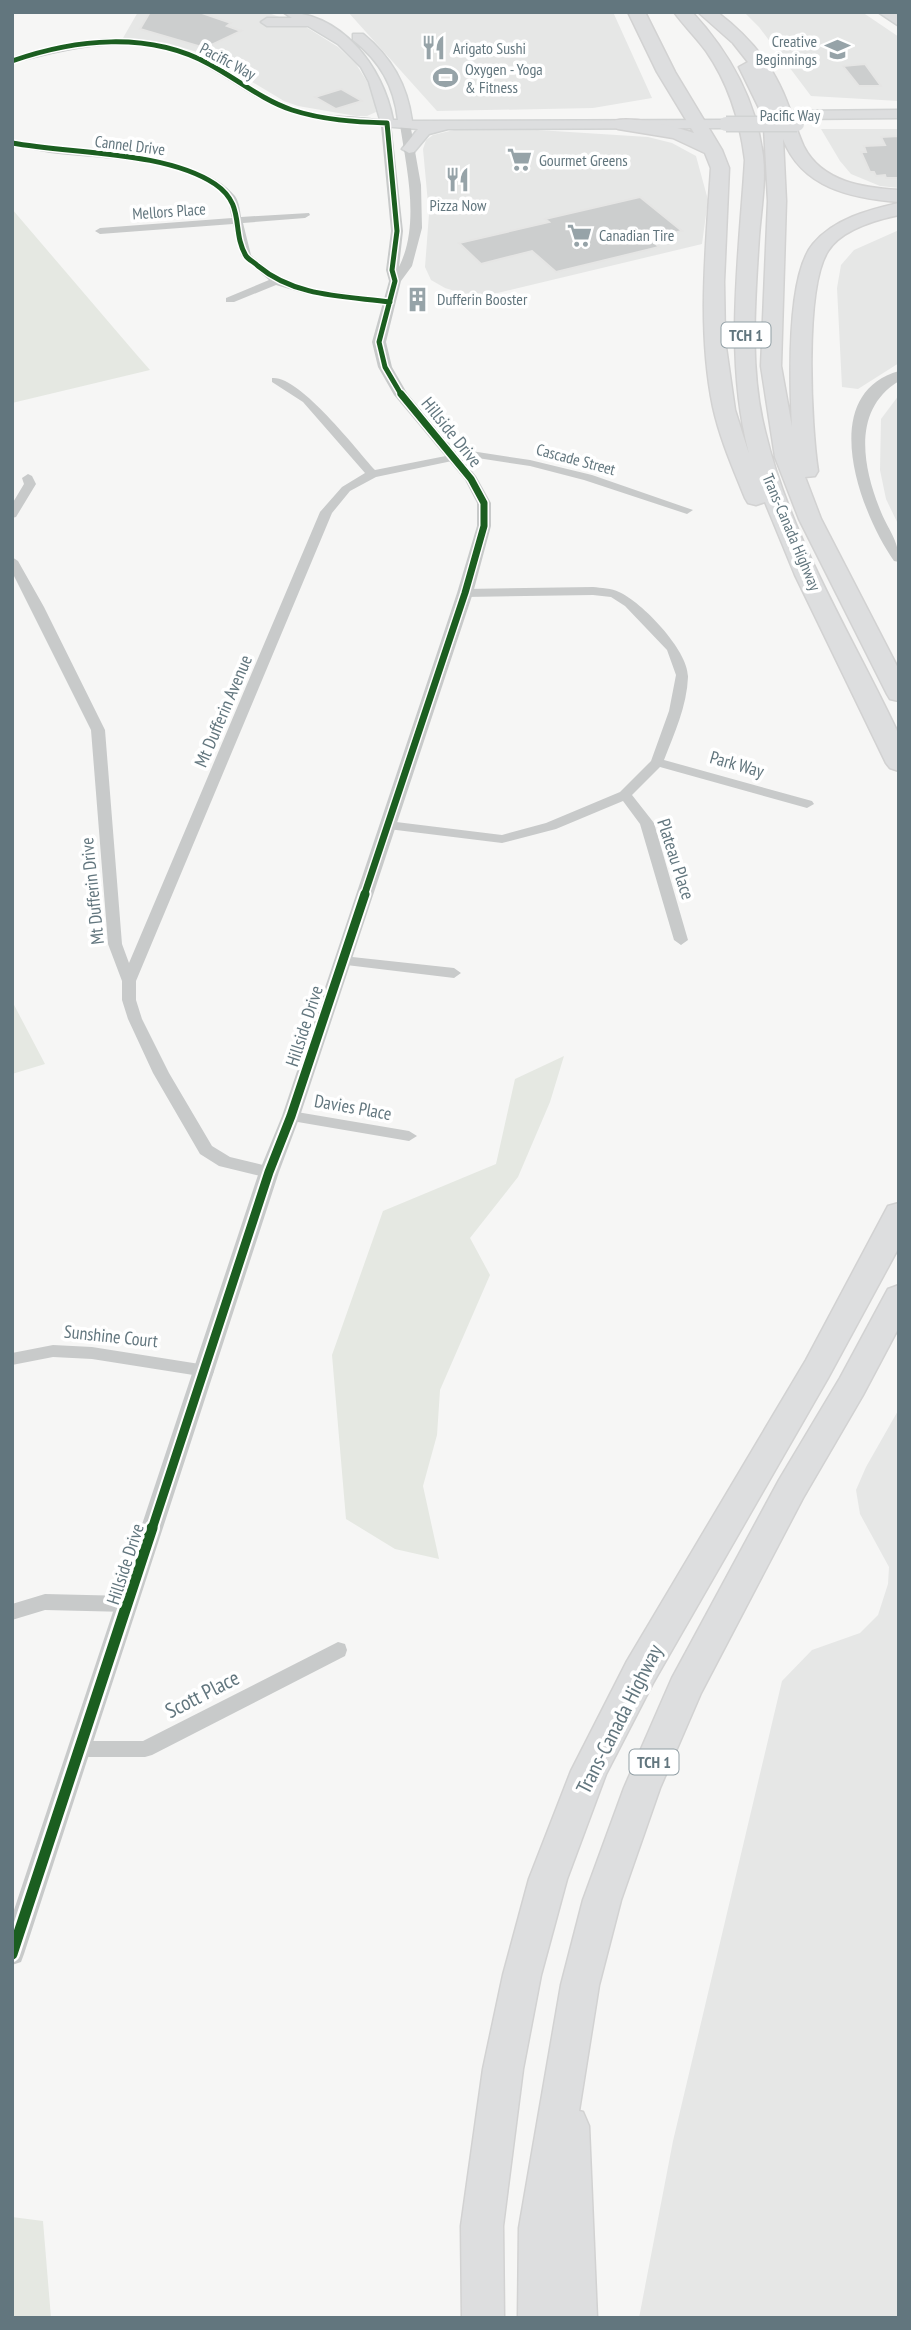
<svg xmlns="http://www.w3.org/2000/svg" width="911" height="2330" font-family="'PT Sans Narrow',sans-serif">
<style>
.built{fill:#e6e7e6}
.green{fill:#e5e8e2}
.building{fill:#cccece;stroke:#e5e5e4;stroke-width:2}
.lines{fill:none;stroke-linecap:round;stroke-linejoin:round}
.secondary-casing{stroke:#d1d3d3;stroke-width:3}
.motorway-casing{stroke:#d2d2d2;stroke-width:3}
.minor{fill:#c8caca;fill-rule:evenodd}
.tertiary{fill:#c8caca;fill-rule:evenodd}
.secondary{fill:#dddedf;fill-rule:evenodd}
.motorway{fill:#dddedf;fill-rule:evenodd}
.secondary-bridge-casing{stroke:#d1d3d3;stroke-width:17;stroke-linecap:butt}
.secondary-bridge{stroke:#dddedf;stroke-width:14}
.cycleway-far3-casing{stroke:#fff;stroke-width:8}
.cycleway-far2-casing{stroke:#fff;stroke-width:10}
.cycleway-far1-casing{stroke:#fff;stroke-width:13}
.cycleway-casing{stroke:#fff;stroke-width:16}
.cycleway-far3{stroke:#1b5e20;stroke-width:5}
.cycleway-far2{stroke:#1b5e20;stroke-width:7}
.cycleway-far1{stroke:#1b5e20;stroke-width:9}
.cycleway{stroke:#1b5e20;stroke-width:11}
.labels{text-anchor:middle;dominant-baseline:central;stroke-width:7;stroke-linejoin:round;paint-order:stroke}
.far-poi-label{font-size:16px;fill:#62767e;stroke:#fff;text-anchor:start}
.far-street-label{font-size:16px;fill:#62767e;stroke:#fff}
.shield{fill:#fff;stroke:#919fa5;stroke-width:2}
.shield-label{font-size:16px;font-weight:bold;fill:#62767e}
.street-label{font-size:18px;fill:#62767e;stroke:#fff}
.near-street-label{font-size:21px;fill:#62767e;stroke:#fff}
</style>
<rect width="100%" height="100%" fill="#f6f6f5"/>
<path class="built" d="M138,12H266L306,27L338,47L356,64L373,91L376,112L367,116H356L298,106L284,101L207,55L167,43L123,38Z
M348,12H613L652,98L593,108L437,111Z
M744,12H862L899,37V101L811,96L759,27Z
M821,129H899V188L880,186L851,174L840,161Z
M454,130H538L648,137L672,143L696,156L708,200L702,244L477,298L445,288L431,280L425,267L429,214L423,149L426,140L433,135Z
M899,230V363L858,389L842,387L837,288L841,265L854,250Z
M899,395V526L886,499L880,470L881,419Z
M899,1409V2318H639L673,2141L782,1681L812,1650L860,1633L878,1615L888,1584L889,1567L860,1514L856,1490L866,1467Z"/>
<path class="green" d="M12,209L136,354L150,370L12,403Z
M12,1001L45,1064L12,1074Z
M564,1056L550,1102L518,1177L470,1238L490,1275L440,1390L437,1435L423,1486L439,1559L395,1549L346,1519L332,1355L383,1211L496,1164L515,1079Z
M12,2217L43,2221L51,2318H12Z"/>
<path class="building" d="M150,12H199L231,23L227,26L241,31L205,48L140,29Z
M865,64L881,86H859L843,66Z
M341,89L362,101L336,109L315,97Z
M899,136V178H886L885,175L876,176L874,172H870L861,152H866L864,146L885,145L881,137Z
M640,197L682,231L650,238L659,247L556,272L532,251L481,264L459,243L549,222L545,219Z"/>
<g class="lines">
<defs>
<path id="secondary" d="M283,12C341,12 383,66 393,120H398C394,86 380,61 353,40V34H363C391,57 407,84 412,121L726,120L733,124L726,128L448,129L429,134L414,152L409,153L402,149L418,129L382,126L369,82L361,67L338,44L308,26H267L261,22L267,18H292Z
M878,12H893L899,16V26Z
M899,110V118L794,119L787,115L794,111Z"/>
<path id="motorway" d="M628,12H645L675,72L722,150L729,168L724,282L725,340L735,410L749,454C724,357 739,258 745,160C740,120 729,84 706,51C696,37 684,26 674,12H692C730,53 756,100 763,156C766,182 761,210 759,236C755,300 749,368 765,431C791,540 852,635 899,735V771L890,768L886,763L795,575L765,502L756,505L748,503L745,498C733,468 720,439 713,407C697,329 706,248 711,168L705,153L673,138L618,129L609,124C620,112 677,127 694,133L657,72Z
M698,12H717C743,32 766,56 780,86C790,106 795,127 804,147C822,182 864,188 899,190V202C851,198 802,188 783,139L786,201L781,366L792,427C790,385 786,276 813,244C834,219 868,210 899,203V215C875,220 841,230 828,251C804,288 811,426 818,471L815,476L805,477L821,519L899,670V701L890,699L887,694L799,519L775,457L761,366L768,201L764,128L760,110L739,67L748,62L733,43Z
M899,1203V1247L828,1378L653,1683L606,1774L567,1879L541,1975L523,2069L503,2226L504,2318H462L461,2226L483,2069L503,1975L529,1879L571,1771L627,1661L806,1360L888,1206Z
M899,1285V1327L863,1395L803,1498L701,1693L660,1788L621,1900L599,1985L579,2111L583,2112L589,2126L597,2318H518L519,2228L561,1985L583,1900L624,1788L672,1678L779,1480L840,1378L888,1289Z"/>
</defs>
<use href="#secondary" class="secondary-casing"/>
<use href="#motorway" class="motorway-casing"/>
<path class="minor" d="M12,140C70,151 198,149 235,196C239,202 240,210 241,217L309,213L310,215L305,218L243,223L251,255L280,279L308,288L390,299L395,302L390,305L306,294L276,285L234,302H226V298L269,280L241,256L233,224L100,234L95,231L100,228L232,218C230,213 230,206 228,202C208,158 91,159 50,153C37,151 25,148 12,146Z
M272,378C299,375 356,449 375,470L471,451L530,460L592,475L693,510L687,514L584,480L530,466L471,457L376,477L350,491L332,513L136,981V1000L142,1019L169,1073L212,1146L230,1157L275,1168L277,1172L275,1176L269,1178L219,1166L200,1154L153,1073L128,1019L122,1000V981L108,944L91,730L12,572V557L18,561L44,607L105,730L122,944L129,963L320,512L342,487L365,473L303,402L272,382Z
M28,474L32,476L36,484L16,517L12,518V504L24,484L22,478Z
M593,587C601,588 612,588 619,592C642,602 689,651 688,677C687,706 674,734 664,760L812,801L814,804L807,808L660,767L632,795L654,823L688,940L681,945L674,940L640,824L623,801L556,829L502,843L388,829L381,825L388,821L502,835L546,823L620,792L651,761L669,711L676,675L667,650L625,606L611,597L593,595L465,597L459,593L465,589Z
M343,956L454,968L461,973L454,978L338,964L336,961Z
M291,1111L409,1131L417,1136L409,1141L286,1120L283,1116L286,1112Z
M53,1345L92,1347L206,1365L212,1366L214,1371L212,1376L206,1377L92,1359L53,1357L12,1365V1353Z
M45,1594L128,1596L134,1599L137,1604L134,1609L128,1612L45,1610L12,1620V1604Z
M338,1642L345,1644L347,1650L345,1656L152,1755L145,1757H80L73,1755L70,1749L73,1743L80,1741H143Z"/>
<path class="tertiary" d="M107,38C145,39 182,44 216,63C242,78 266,98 295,108C327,118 359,114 391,121L403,231L399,267C420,224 407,171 400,125L410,123L421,185L422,228L412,266L401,281L386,342L392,367L407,393L476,476L491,503V526L473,593L300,1116L279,1172L24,1954L21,1962L12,1965V1916L259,1172L282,1116L457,593L477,526V503L465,480L394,395L378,367L372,342L389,281L386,270L391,231L381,126C341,125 299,121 263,101C233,85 207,63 174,53C119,36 66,50 12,64V57C43,47 74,41 107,38Z
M899,371V381C853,409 862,463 879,507C887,529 899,539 899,562L894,561C861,514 815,395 899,371Z"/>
<use href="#secondary" class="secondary"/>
<use href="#motorway" class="motorway"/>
<defs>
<path id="secondary-bridge" d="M726,124H797"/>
</defs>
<use href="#secondary-bridge" class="secondary-bridge-casing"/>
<use href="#secondary-bridge" class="secondary-bridge"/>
<defs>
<path id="cycleway-far3" d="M12,61C75,39 148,31 209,64C237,79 262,100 292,110C323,120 355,122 387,123L397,231L392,270L395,281L379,342L385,367L402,396
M12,143C73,154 165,151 215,184C246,205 231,231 246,256C248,259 255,263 258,266C295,297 344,296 390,302"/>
<path id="cycleway-far2" d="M364,896L465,593L484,526V503L471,479L401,394"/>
<path id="cycleway-far1" d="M152,1529L269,1172L291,1116L365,894"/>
<path id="cycleway" d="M12,1954L152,1528"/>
</defs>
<use href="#cycleway-far3" class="cycleway-far3-casing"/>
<use href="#cycleway-far2" class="cycleway-far2-casing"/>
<use href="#cycleway-far1" class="cycleway-far1-casing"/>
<use href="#cycleway" class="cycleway-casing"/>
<use href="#cycleway-far3" class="cycleway-far3"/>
<use href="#cycleway-far2" class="cycleway-far2"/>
<use href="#cycleway-far1" class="cycleway-far1"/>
<use href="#cycleway" class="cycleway"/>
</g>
<defs>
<symbol id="restaurant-bare" viewBox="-9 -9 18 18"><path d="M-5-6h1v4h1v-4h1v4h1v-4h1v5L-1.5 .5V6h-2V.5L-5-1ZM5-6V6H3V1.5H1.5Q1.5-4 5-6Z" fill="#96a3a8" stroke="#fff" stroke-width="2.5" paint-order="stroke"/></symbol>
<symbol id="school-bare" viewBox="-9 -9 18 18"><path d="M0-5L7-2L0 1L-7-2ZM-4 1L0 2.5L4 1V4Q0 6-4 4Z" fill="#96a3a8" stroke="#fff" stroke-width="2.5" paint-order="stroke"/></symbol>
<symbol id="stadium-bare" viewBox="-9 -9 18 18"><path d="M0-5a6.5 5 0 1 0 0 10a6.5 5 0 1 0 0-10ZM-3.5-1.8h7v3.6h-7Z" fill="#96a3a8" stroke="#fff" stroke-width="2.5" paint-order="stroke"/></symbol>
<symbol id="supermarket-bare" viewBox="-9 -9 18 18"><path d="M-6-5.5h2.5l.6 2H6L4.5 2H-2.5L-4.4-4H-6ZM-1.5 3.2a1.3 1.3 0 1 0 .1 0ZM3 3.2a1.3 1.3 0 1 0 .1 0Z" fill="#96a3a8" stroke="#fff" stroke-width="2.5" paint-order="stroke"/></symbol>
<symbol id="building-bare" viewBox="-9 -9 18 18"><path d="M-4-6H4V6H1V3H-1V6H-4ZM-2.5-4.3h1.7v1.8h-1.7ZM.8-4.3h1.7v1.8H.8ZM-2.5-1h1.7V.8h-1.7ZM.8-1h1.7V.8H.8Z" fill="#96a3a8" stroke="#fff" stroke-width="2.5" paint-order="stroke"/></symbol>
</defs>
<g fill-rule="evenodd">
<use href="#restaurant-bare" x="416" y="30" width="35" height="35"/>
<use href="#school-bare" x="820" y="32" width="35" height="35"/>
<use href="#stadium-bare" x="428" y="60" width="35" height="35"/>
<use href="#supermarket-bare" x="502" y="142" width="35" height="35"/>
<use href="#restaurant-bare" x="440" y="162" width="35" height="35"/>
<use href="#supermarket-bare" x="562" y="218" width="35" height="35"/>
<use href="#building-bare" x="400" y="282" width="35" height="35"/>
</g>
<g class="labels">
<g class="far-poi-label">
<text x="817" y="41" text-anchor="end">Creative<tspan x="817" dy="18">Beginnings</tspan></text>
<text x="453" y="48">Arigato Sushi</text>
<text x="465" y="69">Oxygen - Yoga<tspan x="465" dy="18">&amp; Fitness</tspan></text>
<text x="539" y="160">Gourmet Greens</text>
<text x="458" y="205" text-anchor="middle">Pizza Now</text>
<text x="599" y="235">Canadian Tire</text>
<text x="437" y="299">Dufferin Booster</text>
</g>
<g class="far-street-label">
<text transform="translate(228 61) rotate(28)">Pacific Way</text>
<text x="790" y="115">Pacific Way</text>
<text transform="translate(130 145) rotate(7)">Cannel Drive</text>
<text transform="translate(169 211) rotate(-4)">Mellors Place</text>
<text transform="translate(576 459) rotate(15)">Cascade Street</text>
<text transform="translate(792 532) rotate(67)">Trans-Canada Highway</text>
</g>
<g class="shield">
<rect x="721.5" y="322.5" width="49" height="25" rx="5"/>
<rect x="629.5" y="1749.5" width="49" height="25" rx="5"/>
</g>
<g class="shield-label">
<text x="746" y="335">TCH 1</text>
<text x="654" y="1762">TCH 1</text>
</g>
<g class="street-label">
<text transform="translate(452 432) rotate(51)">Hillside Drive</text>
<text transform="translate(223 711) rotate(-67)">Mt Dufferin Avenue</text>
<text transform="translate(737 764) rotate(16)">Park Way</text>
<text transform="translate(676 859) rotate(72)">Plateau Place</text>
<text transform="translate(92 891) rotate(-96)">Mt Dufferin Drive</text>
<text transform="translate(304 1026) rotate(-72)">Hillside Drive</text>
<text transform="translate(353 1107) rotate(10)">Davies Place</text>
<text transform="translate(111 1336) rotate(6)">Sunshine Court</text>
<text transform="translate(125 1564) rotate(-72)">Hillside Drive</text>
</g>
<g class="near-street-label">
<text transform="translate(202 1694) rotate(-27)">Scott Place</text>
<text transform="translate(619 1719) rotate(-63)">Trans-Canada Highway</text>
</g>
</g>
<rect width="911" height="2330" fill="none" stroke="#62767e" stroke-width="28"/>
</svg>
